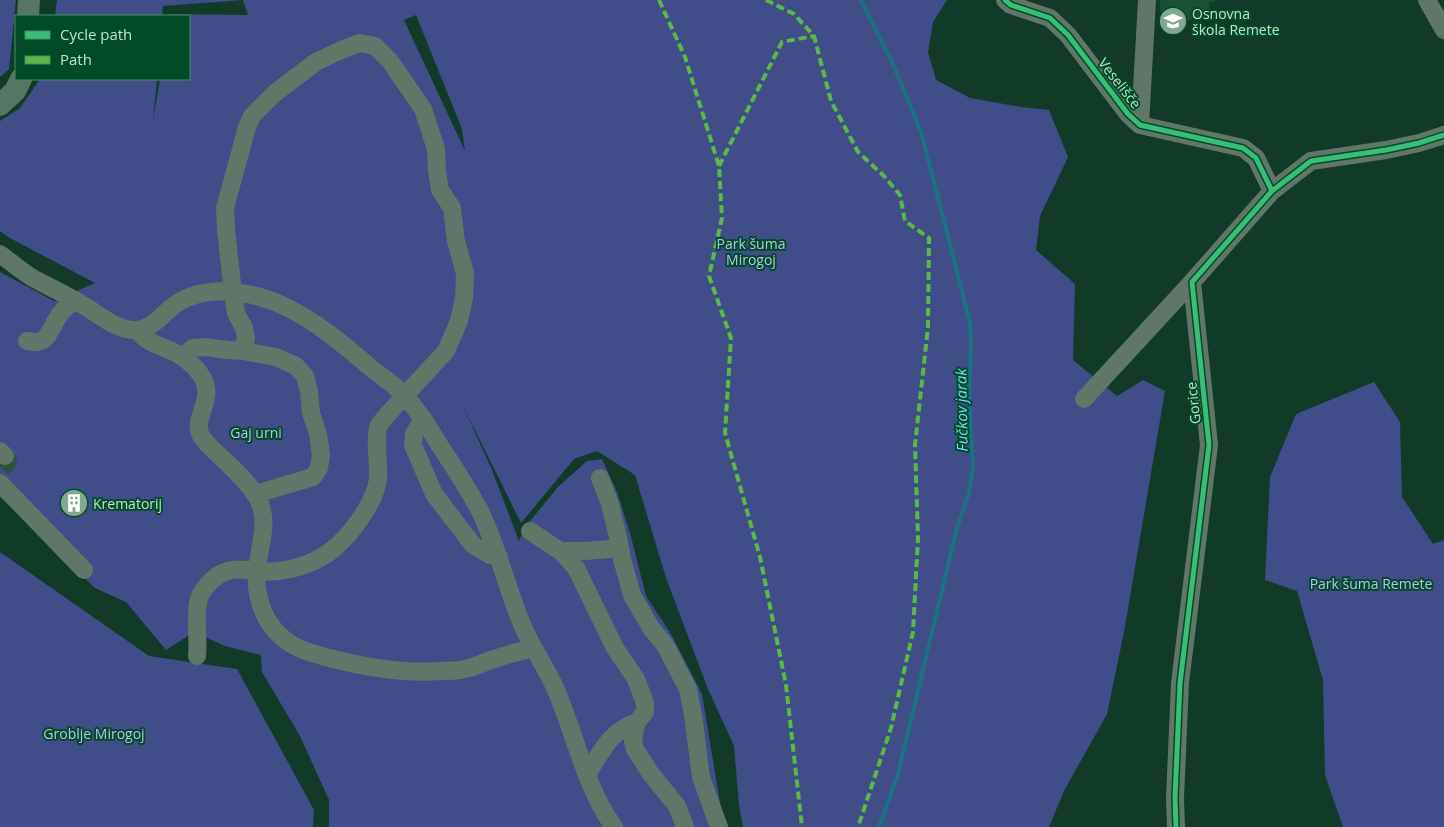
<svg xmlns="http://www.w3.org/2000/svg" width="1444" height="827" font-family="'Open Sans',sans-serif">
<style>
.built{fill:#1a5033}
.green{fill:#404d88;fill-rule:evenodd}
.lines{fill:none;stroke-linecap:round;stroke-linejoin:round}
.stream{stroke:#1b7282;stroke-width:4}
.minor-tunnel{stroke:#2c5341;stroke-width:18;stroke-dasharray:18 9;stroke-linecap:butt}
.minor{stroke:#5f7669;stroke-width:18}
.major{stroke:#567564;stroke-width:22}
.quiet{stroke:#58b947;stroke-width:4;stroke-dasharray:8 4;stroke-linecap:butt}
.cycleway-casing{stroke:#004c29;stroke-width:8}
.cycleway{stroke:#3abd76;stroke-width:5}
.labels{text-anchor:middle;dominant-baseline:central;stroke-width:4;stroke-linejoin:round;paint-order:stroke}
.poi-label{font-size:14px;fill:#c2e2cc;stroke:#004c29;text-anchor:start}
.street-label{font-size:14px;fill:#c2e2cc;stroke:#004c29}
.park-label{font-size:14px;fill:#b7c1f2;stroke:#004c29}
.water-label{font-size:15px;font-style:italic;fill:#73dcf6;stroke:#004c29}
</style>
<rect width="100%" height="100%" fill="#123a28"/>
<path class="built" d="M1160,0H1219L1209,3L1210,14L1161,28Z"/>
<path class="green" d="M0,0H16L9,69L0,77Z
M57,0H947L933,22L928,52L936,80L970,98L1021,107L1049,110L1068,157L1040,216L1036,250L1075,284L1073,360L1117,396L1143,380L1165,391L1124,632L1107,714L1064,791L1049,827H743L739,805L734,746L708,689L666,578L635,475L597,451L574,459L521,523L463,406L492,470L519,541L525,527L558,487L587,461L602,459L617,492L630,533L646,596L671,634L702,694L724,827H329V800L300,736L262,672L261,655L225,646L192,631L191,634L166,650L126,602L95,588L0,497V272L54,301L95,283L8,237L0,231V121L20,108L40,79H157L153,121L160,79H189V16H169V14L248,15L243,0L163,6L162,16H55ZM416,15L462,129L465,151L404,20Z
M1374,382L1400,422L1402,497L1433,544L1444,540V827H1343L1325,775L1323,680L1297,591L1265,580L1270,477L1296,414Z
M0,552L149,656L237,669L314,810L313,827H0Z"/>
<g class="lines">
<path class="stream" d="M861,0L893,64L921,132L970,322L971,347L969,395L973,466L969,493L957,528L898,774L879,827"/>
<path class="minor-tunnel" d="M2,469L8,461L5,456"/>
<path class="minor" d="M1005,0L1011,5L1050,18L1068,35L1128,114L1140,125L1243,148L1256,158L1272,191
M1427,0L1444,30
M1140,125L1147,0
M0,254C10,261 20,270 31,277C47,286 65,294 81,304C98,313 116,331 136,330C153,329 163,313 176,304C208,283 253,291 286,307C317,322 344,345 371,368C382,377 395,385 404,395C418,410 430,429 440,446C454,467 468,488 480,511C498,548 507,589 523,627C534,652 551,674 560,700C577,742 587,790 614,827
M137,330C147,344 163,346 178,354C186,359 193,365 198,371C220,398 191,415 201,436C206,444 215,451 222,458C233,468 253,488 259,501C270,526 257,550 257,575C256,585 258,596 261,605C266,621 277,635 291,644C303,652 319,655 333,659C369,668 405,674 442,671C449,671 458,671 465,669C476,667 486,661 497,658C509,654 521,651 533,648
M27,341C49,346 48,332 58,317C62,310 69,305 75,300
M182,357L193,348L205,347L227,350L243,351L276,357L296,366L305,376L309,391L311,413L318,434L321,455L319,468L313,477L255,494
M1084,399L1192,282
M423,419L414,434L413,445L434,494L473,545L490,555L499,557
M0,451L5,456
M600,478L610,504L618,537L622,559L632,595L651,628L665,645L688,689L693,715L701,777L719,827
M0,483L84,570
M530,531L563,553L576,568L615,648L636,679L645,703V712L637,722L634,733L633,741L635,749L651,774L677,806L685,827
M563,553L567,551H586L620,548
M197,656C199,637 194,617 199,599C200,593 206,587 209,583C232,559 251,575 278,571C302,568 325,559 342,541C356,527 376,499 378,479C379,464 374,438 379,425C381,422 384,419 386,416L446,351L459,321L464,298L465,273L456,241L452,208L440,190L437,171L436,149L423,109L390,61L375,46L360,43L341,50L316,62L275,93L252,116L247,127L225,208L226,230L233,292L236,313L244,328L246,338L243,351
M587,775C600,753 611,730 637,722
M1176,827L1175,798L1180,683L1209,445L1192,282L1272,191L1311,161L1386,150L1419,143L1444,135"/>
<path class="major" d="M28,16L29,0
M0,105L15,91L21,79"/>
<path class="quiet" d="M659,0L685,57L719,166L722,218L709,276L731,338L725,433L760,557L786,685L802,827
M766,0L794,14L814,36L831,101L858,152L884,176L900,195L905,221L929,238L928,327L915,445L918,538L913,632L891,728L858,827
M719,166L782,42L814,36"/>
<defs>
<path id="cycleway" d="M1005,0L1011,5L1050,18L1068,35L1128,114L1140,125L1243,148L1256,158L1272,191
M1176,827L1175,798L1180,683L1209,445L1192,282L1272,191L1311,161L1386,150L1419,143L1444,135"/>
</defs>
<use href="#cycleway" class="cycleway-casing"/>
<use href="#cycleway" class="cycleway"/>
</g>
<defs>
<symbol id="school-disc" viewBox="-11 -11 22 22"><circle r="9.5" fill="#84a793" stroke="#004c29"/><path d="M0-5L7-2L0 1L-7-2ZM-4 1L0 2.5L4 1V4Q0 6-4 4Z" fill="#fff"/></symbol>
<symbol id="building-disc" viewBox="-11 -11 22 22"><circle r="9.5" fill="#84a793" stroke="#004c29"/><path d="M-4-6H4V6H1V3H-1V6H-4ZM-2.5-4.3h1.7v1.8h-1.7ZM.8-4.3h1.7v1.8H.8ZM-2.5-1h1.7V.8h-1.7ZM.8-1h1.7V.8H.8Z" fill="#fff"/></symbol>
</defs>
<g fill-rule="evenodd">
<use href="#school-disc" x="1157" y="5" width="32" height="32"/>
<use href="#building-disc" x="58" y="487" width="32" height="32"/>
</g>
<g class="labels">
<g class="poi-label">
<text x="1192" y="13">Osnovna<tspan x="1192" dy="16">škola Remete</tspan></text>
<text x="93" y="503">Krematorij</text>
</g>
<g class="street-label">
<text transform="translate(1120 83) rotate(52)">Veselišče</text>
<text transform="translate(1193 403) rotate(-96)">Gorice</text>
</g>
<g class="park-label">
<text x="751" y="243">Park šuma<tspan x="751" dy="16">Mirogoj</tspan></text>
<text x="256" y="432">Gaj urni</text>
<text x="1371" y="583">Park šuma Remete</text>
<text x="94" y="733">Groblje Mirogoj</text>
</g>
<g class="water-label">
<text transform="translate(961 410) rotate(-91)">Fučkov jarak</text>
</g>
</g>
<rect x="15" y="15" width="175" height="65" fill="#004c29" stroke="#4e886a"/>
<rect x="25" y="31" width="25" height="8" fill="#3abd76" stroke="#4e886a"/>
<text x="60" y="40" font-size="15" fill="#c2e2cc">Cycle path</text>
<rect x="25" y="56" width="25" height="8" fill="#58b947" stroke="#4e886a"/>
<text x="60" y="65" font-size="15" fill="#c2e2cc">Path</text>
</svg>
